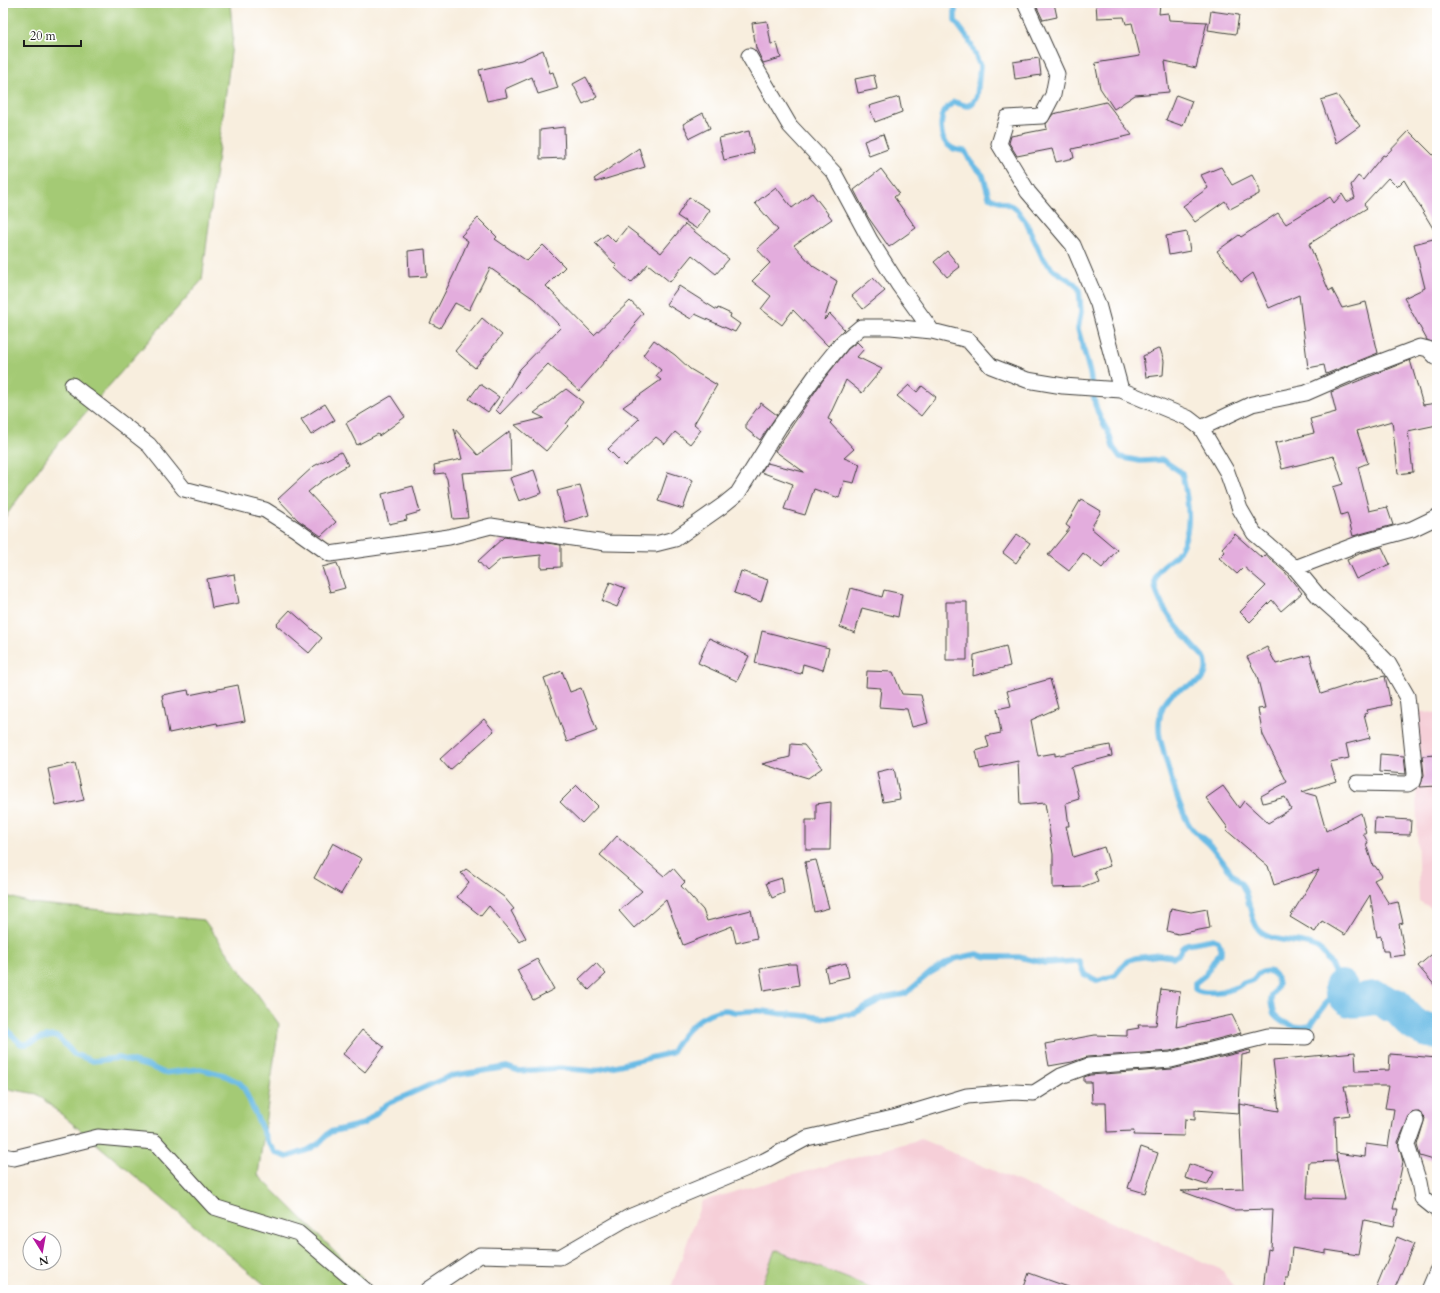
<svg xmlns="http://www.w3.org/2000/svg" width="1440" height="1293" font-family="Cardo,serif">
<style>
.built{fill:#f6cfd8}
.green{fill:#a4ca75;stroke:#607348}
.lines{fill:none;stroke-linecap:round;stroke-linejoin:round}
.stream{stroke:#6abbe5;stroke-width:5.5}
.river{stroke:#6abbe5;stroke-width:34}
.building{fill:#e3addd;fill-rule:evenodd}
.street-casing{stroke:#3d3c39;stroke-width:17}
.street{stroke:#fff;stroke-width:15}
</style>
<rect width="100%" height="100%" fill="#fff"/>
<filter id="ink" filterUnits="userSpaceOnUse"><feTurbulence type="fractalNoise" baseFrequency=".025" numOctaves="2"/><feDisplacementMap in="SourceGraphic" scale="8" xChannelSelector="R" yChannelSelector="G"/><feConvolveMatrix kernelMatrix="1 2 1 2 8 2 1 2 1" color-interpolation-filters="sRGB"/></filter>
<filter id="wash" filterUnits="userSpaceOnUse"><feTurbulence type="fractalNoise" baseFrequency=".012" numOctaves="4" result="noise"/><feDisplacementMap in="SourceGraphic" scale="16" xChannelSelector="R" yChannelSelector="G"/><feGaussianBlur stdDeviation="0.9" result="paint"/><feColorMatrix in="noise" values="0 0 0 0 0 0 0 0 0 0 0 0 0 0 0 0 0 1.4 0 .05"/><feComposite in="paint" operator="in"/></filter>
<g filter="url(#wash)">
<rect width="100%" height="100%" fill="#f8eede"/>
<path class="built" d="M1414,711L1437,713V912L1419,901Z
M921,1139L1222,1270L1235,1290H670L702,1201Z"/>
<path class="green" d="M3,3H230L233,37L202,280L51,452L3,520Z
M3,895L30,903L204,920L279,1024L258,1175L374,1290H271L37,1094L3,1088Z
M775,1250L877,1290H760Z"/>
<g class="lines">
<path class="stream" d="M3,1026L21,1044H27L41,1038L53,1036L58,1037L74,1054L93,1061L119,1058L151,1067L164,1073L200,1069L224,1075L240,1083L244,1088L268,1143L276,1153L287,1157L308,1150L318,1144L330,1132L363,1124L387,1104L450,1076L507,1067L519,1071L559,1068L593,1071L671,1053C682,1033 701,1011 725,1010C730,1010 733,1013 737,1012C746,1012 754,1010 762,1011C771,1011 779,1015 787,1014L828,1018L855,1013L884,998L905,994L930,973L954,959L977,954L987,957H1019L1045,963L1079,961L1084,974L1098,981L1115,975L1127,961L1135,958L1159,955L1173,957L1178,955L1182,948L1187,944L1213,939L1218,941L1221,947V953L1216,957L1205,975L1195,983V989C1203,995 1228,992 1237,987C1240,986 1239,985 1242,984C1246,982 1250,982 1254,979C1257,976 1258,973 1263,972C1273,969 1278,977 1278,986C1269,996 1270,1002 1274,1014C1283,1024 1297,1029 1310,1026L1330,997L1341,987C1335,974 1331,961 1321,951C1308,937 1274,946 1259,930C1250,920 1250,898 1242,885C1240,881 1235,878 1232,874C1224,863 1217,853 1208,843C1203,838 1197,834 1192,829C1180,814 1165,758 1160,738C1157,723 1160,703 1173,693C1188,683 1212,686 1205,659C1191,643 1152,603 1155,580C1157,567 1168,563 1176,555C1195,533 1188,499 1182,473L1163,460L1140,461L1120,457L1113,447L1110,436L1099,415L1095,404L1090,373L1078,329L1081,312L1079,289L1074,283L1055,271L1043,259L1026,222L1018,211L1012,206L989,197L983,175L970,161L965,151C958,150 953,150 948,145C939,138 940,119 945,110C947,106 952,105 954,102L967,106L973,103L977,96L980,66L969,40L955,21V7L950,3"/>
<path class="river" d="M1341,987C1348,1010 1364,997 1377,998C1382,999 1388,1004 1392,1006L1396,1005C1407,1019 1418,1032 1437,1032"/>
</g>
<g id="blocks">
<path class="building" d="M1035,3H1054L1057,17L1043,20Z
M1096,3H1160L1159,14L1168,13L1169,20L1207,22L1196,68L1165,61L1169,92L1135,95L1114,109L1100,88L1095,63L1140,56L1132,23L1126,24L1124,17L1097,18Z
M1211,11L1239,15L1236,34L1208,30Z
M767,21L771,44L777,43L781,58L763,63L756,48L752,23Z
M543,50L550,73L553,72L558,88L538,94L532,77L505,89L507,97L487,101L479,70L521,60Z
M1039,58L1041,75L1015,79L1013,62Z
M874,75L877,89L858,93L855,79Z
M586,77L597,97L583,104L573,84Z
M1176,95L1192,101L1183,126L1166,120Z
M1337,95L1360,126L1336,143L1321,100Z
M899,97L902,112L875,122L869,106Z
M1106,102L1132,135L1072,149L1074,158L1056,162L1052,149L1017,156L1009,143L1011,136L1047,129L1046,124L1053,114Z
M703,113L710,128L690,138L683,124Z
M564,127L565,158L540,159V130Z
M749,131L754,153L724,160L719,138Z
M1409,131L1437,159V235L1404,180L1397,187L1388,178L1364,204L1367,208L1309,244L1329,291L1332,289L1342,308L1366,302L1378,353L1326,374L1324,365L1308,368L1299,295L1269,308L1253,273L1241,282L1217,251L1239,235L1241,237L1278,213L1286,224L1330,197L1334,203L1342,194L1347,202L1355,198L1351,185L1358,176L1363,180L1383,155L1385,156Z
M883,134L888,149L869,156L864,141Z
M639,148L645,167L596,182L594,179Z
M1221,167L1232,185L1252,175L1259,188V194L1230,209L1225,201L1195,222L1183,206L1208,188L1201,175Z
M881,169L899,193L894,197L916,228L889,247L868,217L854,190Z
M776,187L792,208L812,193L832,219L794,245L813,266L837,281L824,320L830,314L844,329L828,346L793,310L782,325L761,309L771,296L752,281L770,263L757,249L778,230L755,203Z
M689,197L710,210L697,229L677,216Z
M478,218L497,237L495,239L527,261L543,245L565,267L546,286L594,335L630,301L643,313L634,323L636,325L579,391L548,364L500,414L496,410L520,369L561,327L534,299L490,268L469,310L455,303L440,328L430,323L454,274L468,241L461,236Z
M685,224L729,259L716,274L692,255L670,282L648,264L631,283L615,268L617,266L595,243L607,234L615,242L627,227L661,253Z
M1187,232L1190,251L1169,255L1166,236Z
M1437,238V345L1427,340L1404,298L1425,288L1414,244Z
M425,249L427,276L409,277L408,251Z
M947,251L960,267L947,277L934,262Z
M873,278L885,291L863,309L852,296Z
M679,286L717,310L718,308L731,314L730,317L740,324L735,332L695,314L691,319L666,304Z
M482,318L502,335L475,368L455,351Z
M654,340L675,355L690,369L717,385L694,424L701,430L690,444L675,432L665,444L656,437L625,466L608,449L639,419L623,407L661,380L656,376L661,370L643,355Z
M857,342L864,349L857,357L882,369L862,393L846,380L828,419L832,421L830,423L854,449L844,458L860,464L854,483L844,481L839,498L814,489L805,515L784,509L793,484L761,472L767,463L804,472L775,451L823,380L848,349Z
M1160,348L1164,361L1163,375L1146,377L1143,356Z
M1410,360L1423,405L1437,403V425L1408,431L1413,472L1398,474L1392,421L1357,431L1368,463L1358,467L1369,511L1387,507L1393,525L1353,536L1347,513L1341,515L1333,487L1343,484L1334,456L1282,469L1275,443L1314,433L1310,419L1336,412L1331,392Z
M480,384L499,397L488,412L469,399Z
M909,385L917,392L922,386L936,397L921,416L897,396Z
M566,389L583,402L566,424L568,426L546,451L515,425L544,418L534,413Z
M391,396L405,417L379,436L378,434L357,445L346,423Z
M761,403L777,415L760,440L746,429V423Z
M325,404L335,420L311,435L301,419Z
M454,428L478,455L510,431L511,470L462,473L468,518L453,519L447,479L444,473L435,474L434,465L462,459Z
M341,452L348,465L323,480L308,492L336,522L321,536L298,520L278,499L314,466Z
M534,470L542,493L519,501L510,478Z
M668,472L693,480L683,509L658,501Z
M580,485L589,515L565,522L557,491Z
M413,486L420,512L406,516L407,520L389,524L382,494Z
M1081,499L1101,511L1091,528L1117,550L1102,568L1083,553L1069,571L1048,555L1070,528L1066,525Z
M1017,534L1030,543L1016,563L1003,553Z
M1235,534L1262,558L1265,555L1285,572L1302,593L1281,611L1272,600L1250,622L1240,612L1266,586L1244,567L1237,574L1219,558L1225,552L1222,548Z
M504,537L561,545V567L541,568V555L501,559L487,571L478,561Z
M1382,547L1390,564L1356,579L1347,560L1361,553Z
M337,563L345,588L330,592L322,567Z
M741,571L768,580L761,602L734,593Z
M234,574L239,603L212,608L207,579Z
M610,582L625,588L617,607L602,601Z
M851,588L882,597L884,590L902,594L898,617L862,608L855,633L840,627Z
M946,602H967V660H946Z
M290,610L322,638L309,653L276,625Z
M762,631L829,648L823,670L803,664L801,674L755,663Z
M709,638L749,656L737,681L698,663Z
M1006,646L1010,666L973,676L974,655Z
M1267,647L1276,664L1310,655L1321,694L1358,682L1385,676L1391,705L1367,710L1368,713L1364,714L1370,738L1346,744L1349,758L1330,762L1336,781L1302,792L1316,796L1326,831L1361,813L1366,833H1363L1368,843L1366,844L1373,866H1375L1382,876L1374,880L1389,904L1398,902L1403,923L1399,924L1405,955L1389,957L1388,951H1383L1381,936L1377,937L1370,895L1345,935L1322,921L1315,932L1290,917L1319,870L1274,885L1268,866L1226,830L1228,828L1206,798L1223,786L1239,808L1244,801L1268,823L1291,809L1285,797L1263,803L1261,796L1287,782L1263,735L1258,709L1265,708L1257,676L1247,657Z
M562,671L570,692L581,688L597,731L567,742L544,678Z
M867,671L893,672L902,694L921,695L928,723L912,727L907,709L879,707L881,688L866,687Z
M1050,679L1058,708L1031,720L1038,756L1055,753V756L1110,745L1112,756L1071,767L1079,799L1066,803L1069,826H1066L1073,857L1104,847L1110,866L1094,871L1098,881L1082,887L1053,888V854L1045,803L1020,805L1018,761L980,769L976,751L989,747L986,736L1001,733L997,709L1011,706L1007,691Z
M238,685L245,721L218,726L217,723L169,733L162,695L188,690L189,695Z
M484,719L494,731L450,770L440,759Z
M791,744L804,745L822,768L808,778L762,764L790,757Z
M1380,754L1404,756L1406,774L1379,772Z
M1437,755V786L1420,787L1424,775L1422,756Z
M75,763L84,800L56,806L48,769Z
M894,768L900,799L883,802L877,772Z
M577,785L598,806L582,823L560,802Z
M831,802L830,850H806V820H816V804Z
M1375,818L1411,820L1410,835L1374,834Z
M617,836L664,876L673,868L685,882L681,886L703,910L707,921L751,910L757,938L736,943L732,926L683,945L666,900L634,928L619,911L642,891L600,855Z
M333,843L362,859L341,894L314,878Z
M816,860L829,908L814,912L805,862Z
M466,869L504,897L514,909L511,911L526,938L520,942L489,906L481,916L457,897L469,882L461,873Z
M782,878L784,893L772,898L766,883Z
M1171,908L1191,912L1207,909L1210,928L1178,934L1167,931Z
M1437,950V988L1418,966Z
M537,959L554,989L533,1000L517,970Z
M596,963L606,974L589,990L579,979Z
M846,963L849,977L828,982L825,968Z
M789,964H796L799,985L764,991L760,969Z
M1161,989L1180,992L1176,1027L1232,1015L1241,1033L1170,1051L1087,1057L1072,1062L1049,1066L1045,1044L1095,1035L1127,1036V1030L1139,1028L1138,1025H1156Z
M362,1030L384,1047L365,1072L343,1054Z
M1250,1050L1251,1053L1242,1055L1239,1104L1279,1111L1273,1060L1355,1052L1356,1071L1389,1070L1390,1054L1437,1058V1161L1420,1156L1417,1145L1425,1118L1419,1112L1411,1113L1398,1142L1403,1162L1393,1209H1398L1394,1226L1364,1220L1358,1255L1326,1250V1254L1292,1248L1289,1278H1286L1285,1290H1263L1268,1249L1271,1250L1273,1209L1233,1210L1181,1191L1243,1189L1239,1104V1113L1195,1110V1120L1185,1119L1184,1136L1133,1135L1134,1131L1107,1132L1106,1103H1092L1091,1082H1084V1077L1090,1075L1172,1069ZM1344,1086H1389L1385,1108L1394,1109L1388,1147L1366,1144L1365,1157L1336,1153L1335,1117L1350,1115ZM1336,1154L1345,1199L1307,1198L1309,1162L1337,1161Z
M1141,1147L1158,1153L1145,1193L1128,1188Z
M1189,1164L1214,1172L1207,1185L1185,1178Z
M1397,1237L1414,1244L1394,1290H1375Z
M1029,1273L1071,1288L1070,1290H1023Z"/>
</g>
</g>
<g filter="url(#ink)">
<use href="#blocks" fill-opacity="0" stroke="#3d3c39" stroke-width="1"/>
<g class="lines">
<defs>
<path id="street" d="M1025,3L1057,74L1053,95L1042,116L1007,118L999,144L1028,192L1073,245L1098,304L1121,390
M749,56L790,126L834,173L870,240L898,284L932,331
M72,385L149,445L184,489L265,510L295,529L330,554L449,537L491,526L606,543L655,544L675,539L722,506L738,493L779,427L816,375L842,343L861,327H891L932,331L968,340L991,366L1027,380L1063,386L1121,390L1188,418L1201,428L1227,472L1240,509L1254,533L1295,568L1320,598L1357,631L1388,663L1407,696L1415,774L1414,780L1408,784L1357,783
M1201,428L1252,404L1306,393L1354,372L1420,347L1428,349L1437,358
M1295,568L1358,544L1412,529L1437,517
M1416,1120L1407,1145L1419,1182L1422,1198L1437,1210
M3,1156L14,1158L98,1137L155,1142L214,1207L298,1233L365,1290
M428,1290L480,1255L560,1257L629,1217L764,1161L807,1138L897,1117L967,1096L1014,1092L1034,1093L1061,1076L1088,1066L1171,1060L1268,1036L1306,1037
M1429,1290L1437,1271"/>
</defs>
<use href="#street" class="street-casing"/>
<use href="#street" class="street"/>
</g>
</g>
<rect width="1440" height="1293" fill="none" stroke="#fff" stroke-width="16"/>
<g transform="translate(42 1251) rotate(169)"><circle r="19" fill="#ffffff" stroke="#a4a4a4"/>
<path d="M0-3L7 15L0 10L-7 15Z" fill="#b5179e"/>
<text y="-6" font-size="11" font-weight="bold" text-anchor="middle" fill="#1c1c1c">N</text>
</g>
<path d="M24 40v6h57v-6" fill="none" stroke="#1c1c1c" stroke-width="2"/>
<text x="30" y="40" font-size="12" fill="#1c1c1c" stroke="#ffffff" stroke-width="3" paint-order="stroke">20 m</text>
</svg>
